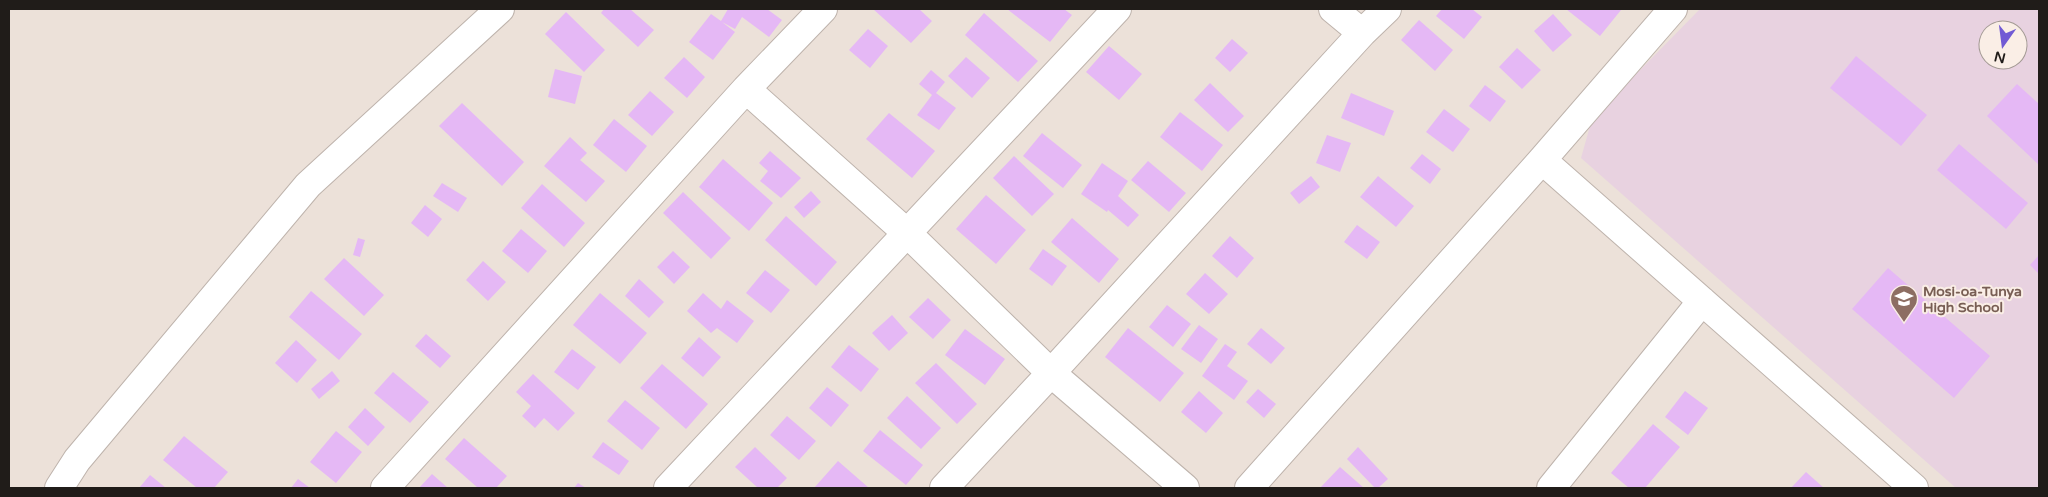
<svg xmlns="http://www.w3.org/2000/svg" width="2048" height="497" font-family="'Varela Round',sans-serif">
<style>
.education{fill:#e8d2e0;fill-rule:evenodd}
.building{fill:#e5b8f5}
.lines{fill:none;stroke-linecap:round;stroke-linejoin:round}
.minor-casing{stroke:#beb3ac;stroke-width:30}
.minor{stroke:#fff;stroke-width:28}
.labels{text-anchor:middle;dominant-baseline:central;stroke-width:4;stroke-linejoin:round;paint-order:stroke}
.education-label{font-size:14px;font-weight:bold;fill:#785e54;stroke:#faeee6;text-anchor:start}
</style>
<rect width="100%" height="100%" fill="#ece1d9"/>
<path class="education" d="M1700,9H2039V488H1956L1581,158L1592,119ZM1988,30H2018V60H1988Z"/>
<path class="building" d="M604,9H630L654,30L638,47L601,13Z
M728,9H767L782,20L769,37L742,17L735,29L722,22L735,32L713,60L689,42L711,14L721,21Z
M873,9H919L932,21L911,43Z
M1007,9H1064L1072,15L1050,42Z
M1442,9H1472L1482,17L1464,39L1436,16Z
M1566,9H1619L1621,10L1600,36Z
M566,12L605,50L584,72L545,34Z
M984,13L1038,61L1018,82L965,35Z
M1553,14L1572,35L1553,52L1534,31Z
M1419,20L1453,50L1435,71L1401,40Z
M868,29L888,46L870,68L849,50Z
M1232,39L1248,53L1230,72L1215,58Z
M1109,46L1142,74L1119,100L1086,72Z
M1517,48L1541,70L1522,89L1499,67Z
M1856,56L1927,115L1901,146L1830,88Z
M684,57L705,77L687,98L664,78Z
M966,57L990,78L972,98L948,76Z
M555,69L582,76L575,104L548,97Z
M931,70L945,82L936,93L956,108L939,130L917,115L932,95L919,84Z
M1210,83L1244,116L1228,132L1194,100Z
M2017,84L2039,104V165L1987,116Z
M1485,85L1506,101L1490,122L1469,106Z
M650,91L674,112L652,136L628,115Z
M1351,93L1394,111L1384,136L1341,118Z
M462,103L524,162L502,186L439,126Z
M1444,109L1470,129L1453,152L1426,132Z
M1180,112L1223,145L1202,171L1160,137Z
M889,113L935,151L912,178L866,139Z
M614,119L647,146L626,172L593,145Z
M1042,133L1082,165L1063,188L1023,156Z
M1327,135L1351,143L1340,172L1316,163Z
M570,137L587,153L580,160L605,181L586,202L544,166Z
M1959,144L2028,203L2006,229L1937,170Z
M770,151L801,178L781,198L760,181L768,171L759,163Z
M1422,154L1441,169L1430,184L1410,168Z
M1014,156L1054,194L1032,216L993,178Z
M723,159L773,203L749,231L699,187Z
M1148,161L1186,193L1169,212L1131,180Z
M1102,163L1128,181L1118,196L1139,215L1128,227L1108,210L1107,212L1081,194Z
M1311,176L1320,187L1299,204L1290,193Z
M1378,176L1414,206L1396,227L1360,197Z
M442,183L467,198L458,212L433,196Z
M542,184L585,223L564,247L521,208Z
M811,191L821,202L804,218L794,207Z
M683,192L731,238L711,259L663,213Z
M986,195L1026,230L996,264L956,229Z
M425,205L442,219L428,237L411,223Z
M786,216L837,262L816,286L765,240Z
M1072,218L1119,259L1099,283L1051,242Z
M1357,225L1380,242L1367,259L1344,242Z
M521,229L547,251L528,273L502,251Z
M1230,236L1254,258L1237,278L1212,256Z
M358,238L365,240L360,257L353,255Z
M1043,249L1067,266L1052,286L1029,269Z
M673,251L690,267L674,284L657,267Z
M2039,255V274L2030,265Z
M344,258L384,295L364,316L324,279Z
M483,261L506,282L488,301L466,280Z
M1888,268L1990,356L1954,398L1852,309Z
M765,270L790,290L771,313L746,293Z
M1205,273L1228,294L1209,314L1186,294Z
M639,279L664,302L649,318L625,296Z
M311,291L362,334L339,360L289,317Z
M600,293L647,333L620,364L573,325Z
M703,293L721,309L727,300L754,321L737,343L717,328L711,333L687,311Z
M928,298L951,320L933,339L909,317Z
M1167,305L1191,324L1173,347L1149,327Z
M892,315L908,333L889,351L872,333Z
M1199,325L1218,339L1201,363L1181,349Z
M1128,328L1184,373L1160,402L1105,357Z
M1261,328L1285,348L1271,364L1247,344Z
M965,329L1005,359L985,385L945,355Z
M426,334L451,356L440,368L415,346Z
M699,337L721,357L703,377L681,358Z
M296,340L317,360L297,383L275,363Z
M1225,344L1237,352L1227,366L1248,381L1234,400L1202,376Z
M849,345L879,369L861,392L831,367Z
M572,349L596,367L578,390L554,372Z
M936,363L977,404L957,424L915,383Z
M662,364L708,404L686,429L640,388Z
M332,371L340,381L319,399L311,389Z
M393,372L429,402L410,423L374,393Z
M533,374L575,413L558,431L544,418L535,428L522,416L531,406L516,392Z
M827,387L849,405L831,427L809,408Z
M1258,389L1276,404L1264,418L1246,402Z
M1199,391L1223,413L1206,433L1181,412Z
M1685,391L1708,408L1688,435L1665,417Z
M907,396L941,428L921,449L887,418Z
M625,400L660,428L642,450L607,421Z
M365,408L385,427L368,446L348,427Z
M787,416L816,441L799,460L770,435Z
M1653,424L1680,447L1645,488H1629L1611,473Z
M880,430L923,465L906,485L863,451Z
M336,431L362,452L336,483L310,462Z
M184,436L228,472L214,488H197L163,460Z
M464,438L507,476L496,488H478L445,459Z
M603,442L629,461L619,475L592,457Z
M755,447L787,478L777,488H758L735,467Z
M1358,447L1388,479L1378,488H1375L1347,459Z
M838,461L869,488H814Z
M1340,467L1364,488H1320Z
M1806,472L1824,488H1791Z
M432,474L448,488H419Z
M150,475L166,488H139Z
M298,479L310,488H291Z
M578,483L586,488H574Z"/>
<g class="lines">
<defs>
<path id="minor" d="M1333,9L1362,33L1387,9
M746,89L907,233L1051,373L1185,488
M1542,160L1914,488
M59,488L77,460L308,185L500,9
M385,488L746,89L823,9
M668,488L1117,9
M944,488L1051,373L1362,33
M1249,488L1542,160L1673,9
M1551,488L1702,301"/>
</defs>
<use href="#minor" class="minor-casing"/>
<use href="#minor" class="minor"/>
</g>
<defs>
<symbol id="school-pin" viewBox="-11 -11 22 30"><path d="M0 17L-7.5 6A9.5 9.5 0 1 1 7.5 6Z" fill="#8d6e63" stroke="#faeee6"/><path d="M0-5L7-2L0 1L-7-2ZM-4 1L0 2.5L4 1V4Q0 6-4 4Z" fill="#fff"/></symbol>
</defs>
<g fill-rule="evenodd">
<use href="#school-pin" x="1888" y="283" width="32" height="43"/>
</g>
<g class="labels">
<g class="education-label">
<text x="1923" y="291">Mosi-oa-Tunya<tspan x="1923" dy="16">High School</tspan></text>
</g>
</g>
<rect width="2048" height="497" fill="none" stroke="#201c19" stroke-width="20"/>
<g transform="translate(2003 45) rotate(194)"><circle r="24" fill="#faeee6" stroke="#a39a94"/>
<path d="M0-4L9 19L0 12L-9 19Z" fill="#715ad4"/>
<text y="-8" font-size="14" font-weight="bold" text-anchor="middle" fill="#201c19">N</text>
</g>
</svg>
